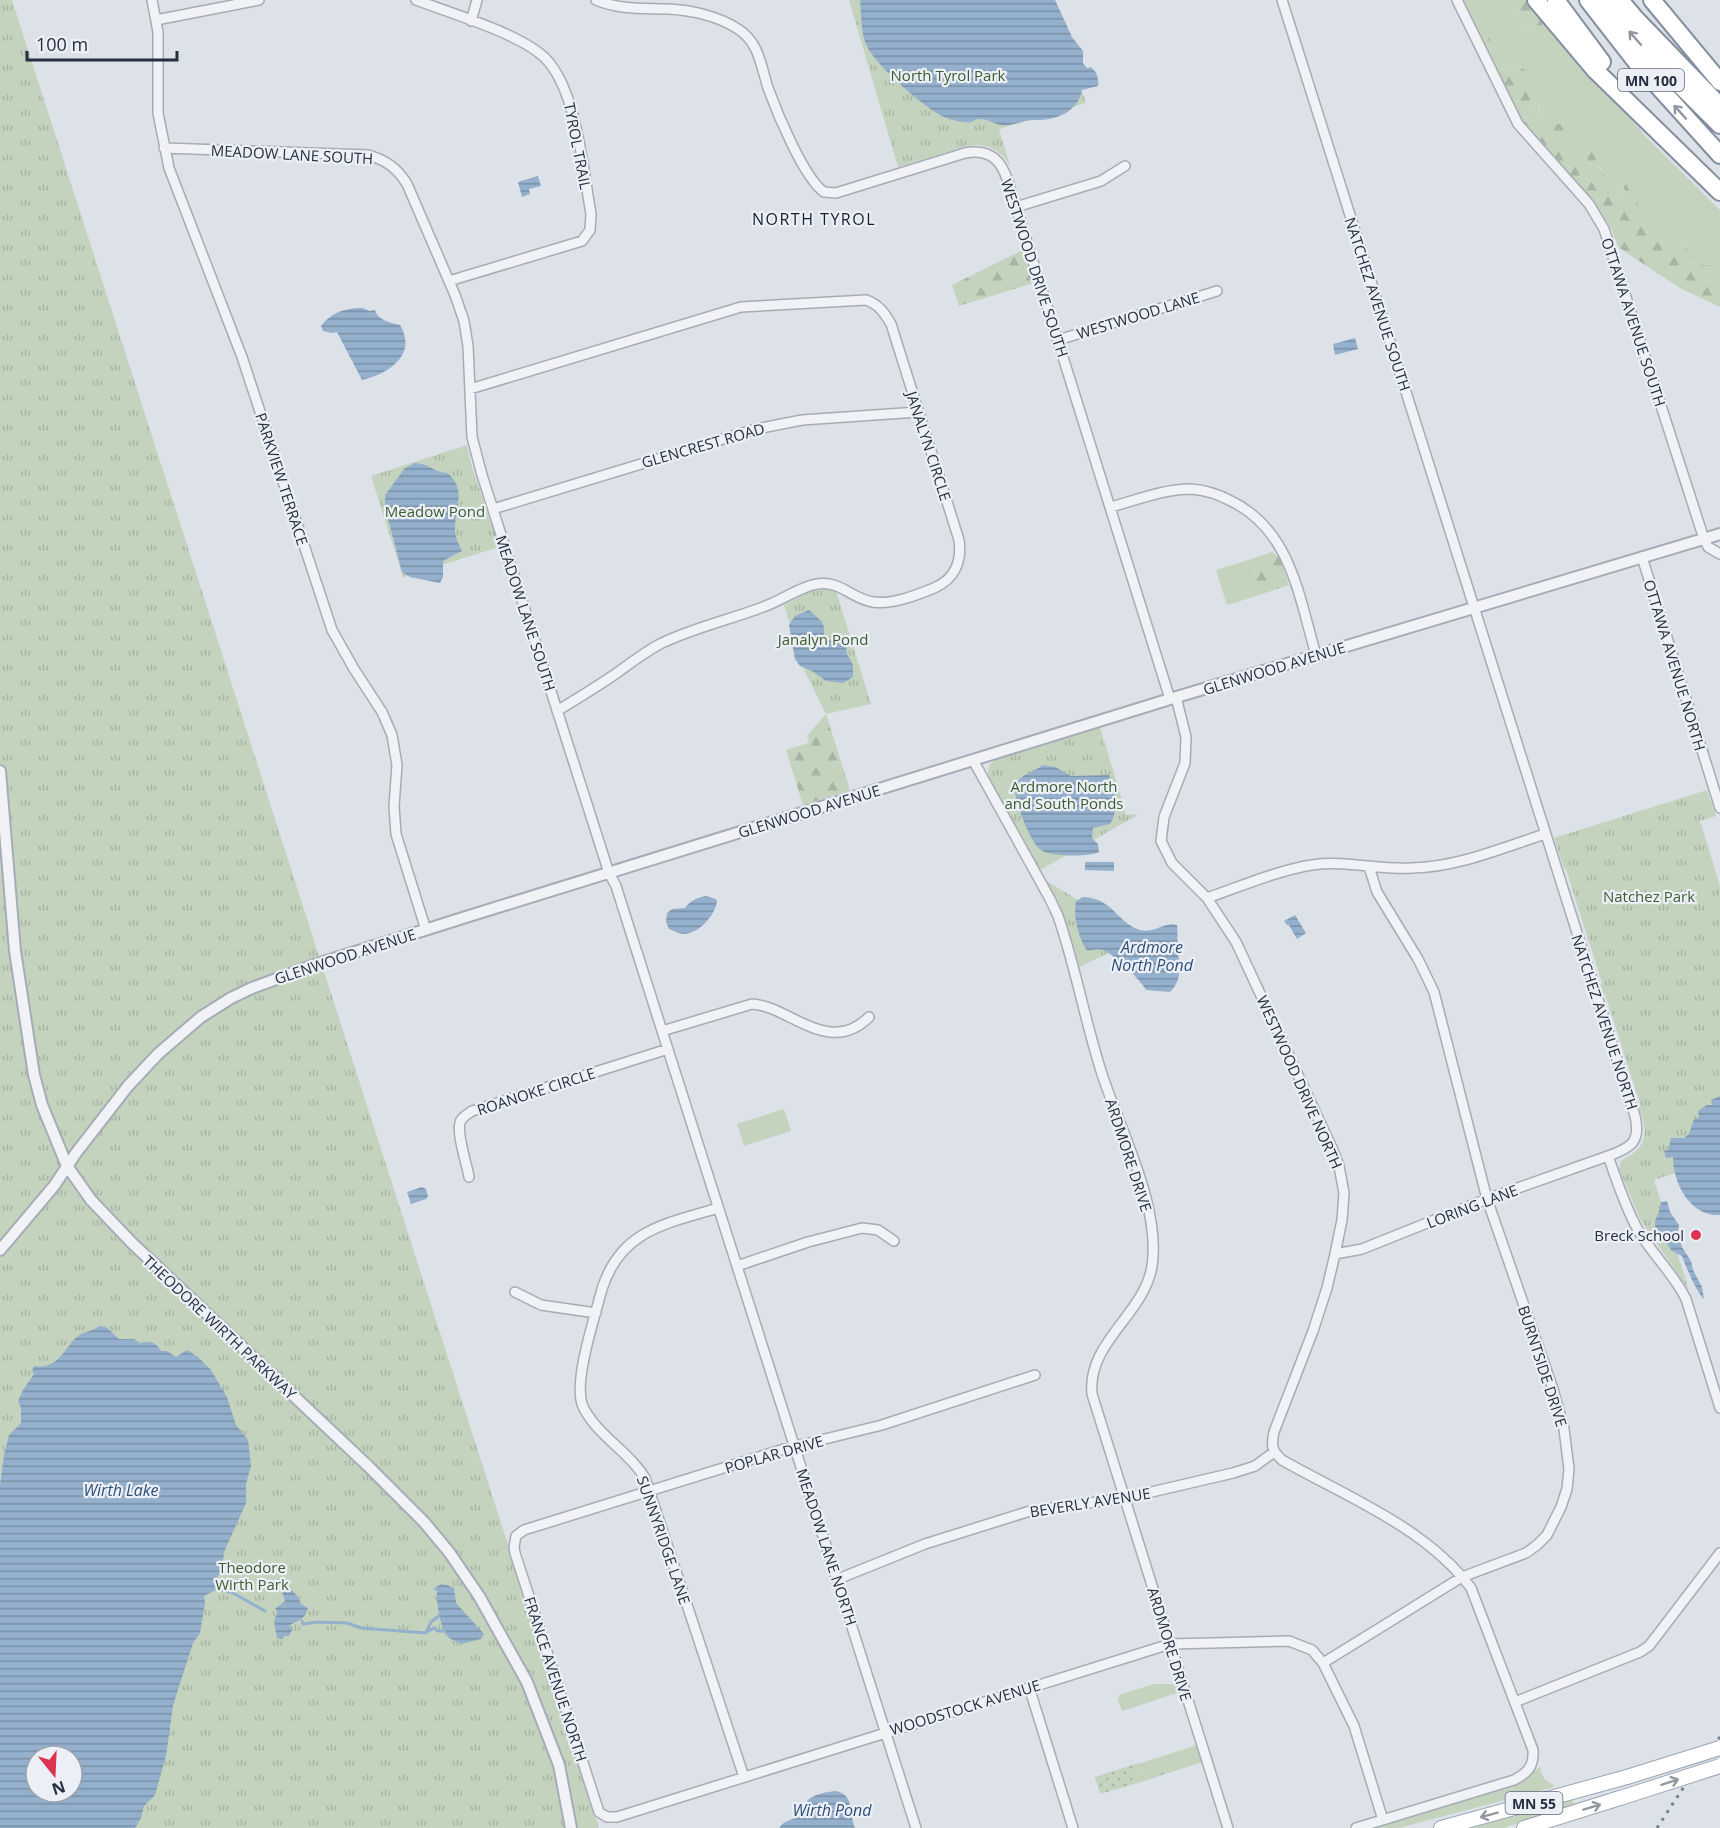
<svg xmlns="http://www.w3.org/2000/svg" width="1720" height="1828" font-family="'Open Sans',sans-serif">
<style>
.grass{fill:#c3d3bd}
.forest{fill:url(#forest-firs)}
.park{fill:url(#park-tufts);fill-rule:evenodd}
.garden{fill:url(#garden-dots)}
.water{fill:url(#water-rules);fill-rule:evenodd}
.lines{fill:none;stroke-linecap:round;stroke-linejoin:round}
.stream{stroke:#94b0cc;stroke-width:3}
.minor-casing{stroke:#a6acb6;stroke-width:12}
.tertiary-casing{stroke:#a6acb6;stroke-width:14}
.primary-casing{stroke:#9ba6b5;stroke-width:16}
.motorway-casing{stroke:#838fa0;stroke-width:20}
.minor{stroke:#f0f2f6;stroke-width:9}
.tertiary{stroke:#f0f2f6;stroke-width:10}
.primary{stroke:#fff;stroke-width:14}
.motorway{stroke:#fff;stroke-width:16}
.rail{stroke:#758193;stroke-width:3;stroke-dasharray:3 6;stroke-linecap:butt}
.primary-bridge-casing{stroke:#9ba6b5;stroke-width:16;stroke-linecap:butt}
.primary-bridge{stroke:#fff;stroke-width:14}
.oneway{stroke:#9297a0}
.poi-dot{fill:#db3450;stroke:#ecf0f6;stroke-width:2}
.labels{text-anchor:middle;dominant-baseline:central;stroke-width:4.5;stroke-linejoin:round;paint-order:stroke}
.shield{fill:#ecf0f6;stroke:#616977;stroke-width:1.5}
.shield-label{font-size:14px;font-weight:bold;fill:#252f40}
.park-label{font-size:15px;fill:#3a5d31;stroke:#ecf0f6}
.street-label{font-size:15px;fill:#252f40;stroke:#ecf0f6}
.poi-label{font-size:15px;fill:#252f40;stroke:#ecf0f6;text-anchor:end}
.neighbourhood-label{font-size:16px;letter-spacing:1.5px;fill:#172031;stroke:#ecf0f6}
.water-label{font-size:16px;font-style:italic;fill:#2b4f78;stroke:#ecf0f6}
</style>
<defs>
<pattern id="forest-firs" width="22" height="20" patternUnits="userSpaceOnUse" patternTransform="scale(1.5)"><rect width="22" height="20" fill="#c3d3bd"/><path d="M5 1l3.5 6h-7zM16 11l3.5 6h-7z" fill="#a7b5a4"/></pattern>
<pattern id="park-tufts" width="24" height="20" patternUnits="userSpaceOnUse" patternTransform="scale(1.5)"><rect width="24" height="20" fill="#c3d3bd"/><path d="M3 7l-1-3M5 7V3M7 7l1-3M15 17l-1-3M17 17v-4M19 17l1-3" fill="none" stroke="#a7b5a4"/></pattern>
<pattern id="garden-dots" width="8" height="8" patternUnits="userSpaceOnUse" patternTransform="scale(1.5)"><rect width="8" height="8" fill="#c3d3bd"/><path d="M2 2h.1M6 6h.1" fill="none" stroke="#a7b5a4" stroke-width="1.8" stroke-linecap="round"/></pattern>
<pattern id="water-rules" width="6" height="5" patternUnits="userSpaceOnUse" patternTransform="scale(1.5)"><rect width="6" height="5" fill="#94b0cc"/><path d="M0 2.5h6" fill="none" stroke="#7990a7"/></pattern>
</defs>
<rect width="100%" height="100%" fill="#dde1e8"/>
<path class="grass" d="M1463,0H1513L1530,30L1541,19L1545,18L1646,137L1720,210V280L1713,284L1709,279L1712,270L1703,265L1687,263L1686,256L1688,244L1669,248L1658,242L1647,232L1645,222L1646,209L1636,213L1625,194L1622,195L1617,188L1608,186C1605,173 1599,162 1587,158L1593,183L1579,173L1581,165L1562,137L1535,118L1540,108L1533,105L1530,106L1521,87L1518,70L1510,65L1507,57C1499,53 1495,43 1487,37L1482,41Z
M1267,554L1269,563L1254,572L1256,580L1251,584L1253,594L1250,598L1227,605L1216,570Z
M784,1109L791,1131L744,1146L737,1124Z
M1154,1684H1178L1180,1692L1122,1711L1118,1700L1119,1695Z
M1197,1745L1202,1761L1200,1763L1171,1772L1169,1769L1152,1771L1146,1774L1141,1763Z
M1542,1767L1540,1771L1545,1780L1552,1784V1783L1554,1787L1410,1825L1397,1828H1372L1517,1784C1527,1780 1533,1769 1542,1767Z
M1572,1800L1574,1805L1503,1828H1469Z"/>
<path class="forest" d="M1513,0H1526L1542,20V25L1533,33L1530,30Z
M1487,37L1493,42L1504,44V55L1507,57L1510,65L1518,70L1523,68L1526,72L1521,87L1530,92V106L1533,105L1534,97H1538L1541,100L1536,118L1545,119L1546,125L1551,128L1555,123L1562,125L1565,130L1562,137L1566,140L1568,146C1585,143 1582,161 1579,173H1584L1586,179L1593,183L1587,158L1588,152L1594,151L1597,155C1593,166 1601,167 1605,176C1607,179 1607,182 1608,186L1617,188L1622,195L1625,193L1624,186L1627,184L1636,192L1634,199L1638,204L1636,211L1641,207L1646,209L1645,222L1647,232L1651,234L1656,232L1658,242L1669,248L1673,245V238L1685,241L1688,243L1686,256L1687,263L1693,265L1696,257L1701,258L1703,265H1710L1712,271L1709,279L1713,284L1720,280V307L1680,288L1618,247L1611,228L1596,205L1524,124L1514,107L1482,41Z
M1023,250L1033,283L959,306L952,285Z
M1272,552L1280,558L1289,585L1250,598L1253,594L1251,584L1256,579C1254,571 1254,566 1259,559H1262L1266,563H1268L1267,554Z
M826,714L850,790L803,805L786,750L809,743L807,736Z
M1141,1763L1146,1774L1160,1765L1166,1767L1171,1772L1138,1783L1132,1765Z"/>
<path class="park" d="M0,0H12L599,1828H0ZM36,1756H72V1792H36Z
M849,0H1052L1086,103L999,129L1010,166C992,137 972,144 944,153C929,158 914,162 898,167Z
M467,445L471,464L499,547L403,577L371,476Z
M827,589L836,591L871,704L826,714L805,672L784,605L809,592Z
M1100,727L1126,814L1138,815L1040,870L993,785C988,775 984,766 996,760Z
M1707,790L1716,816L1700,821L1720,886V1159L1654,1180L1689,1290L1640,1219L1619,1169L1621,1161C1626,1157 1633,1154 1638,1149C1650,1136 1643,1119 1638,1105L1640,1104L1605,994L1603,995L1600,985L1602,983L1566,869H1564L1554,838Z
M1045,880L1141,938L1079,967L1061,912Z"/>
<path class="garden" d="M1132,1765L1138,1783L1100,1794L1095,1777Z"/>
<path class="water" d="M860,0H1055L1072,37L1083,51V63L1087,68L1091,67C1097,72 1099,79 1098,86L1082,90C1078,113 1054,121 1033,120C1023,120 1012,127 1001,125C994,124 987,118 979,119C976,119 974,121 971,122C962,123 952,120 944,117C926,110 878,66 869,50C860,36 862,16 860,0Z
M538,176L541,186L529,189L530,194L522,197L518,182Z
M362,308L370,311L375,310C377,320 391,323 400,325C418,355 388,374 362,380L337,332L331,333L323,331L321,326C330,313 347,307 362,308Z
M1355,338L1358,349L1335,355L1333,344Z
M415,463C431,464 432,472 448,473C467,491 455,508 455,528C454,536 459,544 462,551L443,561V577L440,583L410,577L402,572L386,511L385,495L405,468Z
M809,610C817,618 826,621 824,634L829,640L846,646L847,654L853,665V677L843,683L826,681L812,671L800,666L795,659L789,625L795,616Z
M1043,765L1055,767L1071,776L1109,775C1116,789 1119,810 1110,824L1093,828L1092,838L1098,844L1099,852C1091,857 1050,857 1041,850C1031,844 1010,793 1016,783C1021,775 1035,771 1043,765Z
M1085,862H1114V871L1085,870Z
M706,896L716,899L717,902C714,916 699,934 683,934C678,934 673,930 669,929L666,922L667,913L672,909L685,908C691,900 697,898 706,896Z
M1083,897C1113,898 1117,923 1140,930C1153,934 1166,921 1177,925C1178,933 1177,942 1178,950C1179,966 1183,979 1170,992L1146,990C1140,979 1114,954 1103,950C1098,948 1093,950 1088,951L1086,949C1078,936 1073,916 1076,901Z
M1295,915L1306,933L1297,939L1289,925H1287L1284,921Z
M1720,1096V1215C1690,1217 1673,1183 1673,1157L1666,1158L1664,1150L1668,1151L1671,1138H1684L1689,1134L1694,1119L1699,1118L1698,1111L1707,1105H1712L1711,1100Z
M422,1187L426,1189L428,1196L426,1199L411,1204L407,1192Z
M1667,1201L1670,1212L1679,1225L1678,1232L1682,1247L1691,1261L1693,1270L1702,1287L1704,1299C1698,1295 1685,1265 1682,1256L1672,1251L1666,1242L1662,1241C1648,1219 1659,1221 1661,1202Z
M99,1326L106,1327L119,1339H134L139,1343C149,1341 156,1341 161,1351H167L176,1357L187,1350L198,1357L211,1370L227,1397L236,1425L248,1440L251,1466L246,1484V1503L224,1552L222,1571L213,1582L218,1589L204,1596L205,1603L200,1633L193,1643L173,1705L166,1756L155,1795L144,1806L141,1818L135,1828H0V1485L4,1455L9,1435L21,1423V1408L18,1401L23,1390L34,1374L32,1371L34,1366C61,1370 64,1345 81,1334C87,1331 93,1331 99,1326ZM36,1756H72V1792H36Z
M441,1584L447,1585L454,1588L456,1603L484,1634L481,1639L461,1644C458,1642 452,1640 448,1637C440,1629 436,1601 437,1591L433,1589Z
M287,1585L298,1597L301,1604L308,1608C304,1621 299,1619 289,1626L292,1630L289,1636H285L282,1639L277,1638L274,1621L278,1611L275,1609L285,1601L282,1592Z
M835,1791C855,1794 849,1814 855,1828H779C786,1818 794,1821 800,1815C803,1811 804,1805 807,1801C813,1794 827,1792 835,1791Z"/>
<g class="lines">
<path class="stream" d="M218,1589L233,1593L265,1611
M302,1621L303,1624L317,1622L347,1623L361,1628L426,1633L431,1622L440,1615
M427,1632L434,1628L438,1631H445"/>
<defs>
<path id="minor" d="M152,0L158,32V113L169,168L242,357L332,630L354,669L382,712L392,735L397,765L394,806L396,834L426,930
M416,0C450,13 521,34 545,58C577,90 583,170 591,214L590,230L582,241L449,281
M596,0C620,10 643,8 668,9C691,10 718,16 738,29C759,42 761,66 768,88C777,113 804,178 824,192L836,193L965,153C1004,146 1006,178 1016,207L1170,699
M1282,0L1635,1116C1641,1142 1631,1148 1608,1156C1617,1181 1625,1207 1638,1230C1652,1254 1674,1274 1686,1299L1720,1408
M1457,0L1518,124L1589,204L1604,229L1704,539L1708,547L1720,554
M156,20L259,0
M471,21L477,0
M164,148L368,155C386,160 397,168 407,184L455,295L464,321L468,346L472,437L482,475L609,873L616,886L628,924L916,1828
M1016,207L1101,181L1125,166
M1058,340L1217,291
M470,389L741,307L866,300C878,304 884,312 891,324L959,540C962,561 955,579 934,588C917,595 892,605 873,602C852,599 840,580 817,584C799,587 781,601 763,607C729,620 692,628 660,644C643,653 627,666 611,677C593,689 575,700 557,711
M1111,507C1136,500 1164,489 1191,489C1205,490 1218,494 1231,501C1291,530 1299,597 1316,655
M493,509L756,429L802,420L918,412
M1642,557L1720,808
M1176,697L1186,737L1185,763L1164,817L1161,841L1172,863L1207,898L1236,942L1332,1148L1339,1166L1344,1193L1342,1220L1335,1254L1327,1288L1313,1331L1274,1432C1271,1445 1272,1451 1282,1460C1347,1497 1425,1527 1471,1588L1533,1750C1534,1766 1528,1773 1514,1780L1356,1828
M973,760L1050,899L1058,916C1076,968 1085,1022 1102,1074C1120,1130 1161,1206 1152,1266C1144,1315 1087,1342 1092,1394L1228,1828
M1207,898C1239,887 1279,870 1312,865C1345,860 1379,870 1412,868C1458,867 1502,848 1545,834
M662,1031L752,1004C789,1006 829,1057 869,1017
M469,1177C467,1164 455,1131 461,1120C464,1116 469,1113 472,1111L668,1049
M718,1208C665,1224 621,1230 602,1289C595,1317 574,1378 582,1404C585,1413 591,1420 597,1427C613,1445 633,1458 645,1478L744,1777
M1335,1254L1362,1249L1487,1199L1608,1156
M737,1266L808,1242L862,1228L878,1230L894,1241
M515,1292L541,1305L596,1313
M1035,1375L882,1425L784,1449L524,1530L516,1536L514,1547L515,1553L599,1812L607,1817H617L1170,1644L1289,1641L1312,1650L1323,1663L1354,1726L1383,1820
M838,1579L925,1544L1030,1511L1126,1498L1233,1473L1255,1466L1274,1452
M1323,1663L1462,1577L1526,1553L1537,1545L1547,1535L1561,1507L1567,1489L1569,1469L1564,1429L1553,1389L1487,1199L1434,992L1418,959L1377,892L1369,867
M1029,1687L1073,1828
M1515,1702L1640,1652L1649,1646L1720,1553"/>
<path id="tertiary" d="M0,771L15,951L34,1075L42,1105L67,1166L91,1200L132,1243L368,1466L424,1522L449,1552L479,1596L527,1682L559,1765L571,1828
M0,1250L54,1186L76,1153L128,1086L158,1054L201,1017L231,998L252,988L314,965L469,916L1170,699L1720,534"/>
<path id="primary" d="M1441,1828L1627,1777
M1524,1828L1620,1798"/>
<path id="motorway" d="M1536,0L1595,70L1720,192
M1556,0L1602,62
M1588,0L1637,63L1720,155
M1604,0L1647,52L1720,125
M1620,0L1635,18L1720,106
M1652,0L1720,82"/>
</defs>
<use href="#minor" class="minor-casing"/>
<use href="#tertiary" class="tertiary-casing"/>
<use href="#primary" class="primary-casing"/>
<use href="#motorway" class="motorway-casing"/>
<use href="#minor" class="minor"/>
<use href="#tertiary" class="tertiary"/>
<use href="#primary" class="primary"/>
<use href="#motorway" class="motorway"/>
<path class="rail" d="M1657,1828L1691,1776L1720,1737"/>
<defs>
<path id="primary-bridge" d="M1627,1777L1720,1748
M1620,1798L1720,1766"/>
</defs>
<use href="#primary-bridge" class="primary-bridge-casing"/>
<use href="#primary-bridge" class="primary-bridge"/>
</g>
<defs><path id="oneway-shaft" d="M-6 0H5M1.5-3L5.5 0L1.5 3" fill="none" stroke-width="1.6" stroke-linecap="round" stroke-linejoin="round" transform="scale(1.5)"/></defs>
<g class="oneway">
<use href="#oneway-shaft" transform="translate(1635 38) rotate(-131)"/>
<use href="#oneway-shaft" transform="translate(1680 112) rotate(-132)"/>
<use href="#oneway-shaft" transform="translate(1670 1782) rotate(-18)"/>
<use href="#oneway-shaft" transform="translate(1592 1807) rotate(-17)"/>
<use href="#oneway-shaft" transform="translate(1489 1815) rotate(165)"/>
</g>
<circle class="poi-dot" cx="1696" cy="1235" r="6"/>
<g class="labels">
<g class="shield">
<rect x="1618" y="69" width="66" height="22" rx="4.5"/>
<rect x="1505.5" y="1792" width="57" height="22" rx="4.5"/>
</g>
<g class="shield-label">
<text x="1651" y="80">MN 100</text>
<text x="1534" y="1803">MN 55</text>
</g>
<g class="park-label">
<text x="948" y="75">North Tyrol Park</text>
<text x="435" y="511">Meadow Pond</text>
<text x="823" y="639">Janalyn Pond</text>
<text x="1064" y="786">Ardmore North<tspan x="1064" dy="17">and South Ponds</tspan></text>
<text x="1649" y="896">Natchez Park</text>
<text x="252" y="1567">Theodore<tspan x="252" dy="17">Wirth Park</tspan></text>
</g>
<g class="street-label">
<text transform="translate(578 146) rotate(79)">TYROL TRAIL</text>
<text transform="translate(292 154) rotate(3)">MEADOW LANE SOUTH</text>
<text transform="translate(1035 268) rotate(72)">WESTWOOD DRIVE SOUTH</text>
<text transform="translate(1378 304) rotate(72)">NATCHEZ AVENUE SOUTH</text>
<text transform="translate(1138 315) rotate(-17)">WESTWOOD LANE</text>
<text transform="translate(1634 322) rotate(72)">OTTAWA AVENUE SOUTH</text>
<text transform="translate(703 445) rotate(-16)">GLENCREST ROAD</text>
<text transform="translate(929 446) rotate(72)">JANALYN CIRCLE</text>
<text transform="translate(282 479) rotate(72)">PARKVIEW TERRACE</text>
<text transform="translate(526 613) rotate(72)">MEADOW LANE SOUTH</text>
<text transform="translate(1675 665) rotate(73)">OTTAWA AVENUE NORTH</text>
<text transform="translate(1274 668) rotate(-17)">GLENWOOD AVENUE</text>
<text transform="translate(809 811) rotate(-17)">GLENWOOD AVENUE</text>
<text transform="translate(345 956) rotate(-18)">GLENWOOD AVENUE</text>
<text transform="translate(1605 1022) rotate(72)">NATCHEZ AVENUE NORTH</text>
<text transform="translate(1300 1082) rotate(66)">WESTWOOD DRIVE NORTH</text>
<text transform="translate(536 1091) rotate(-18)">ROANOKE CIRCLE</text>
<text transform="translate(1129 1155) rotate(72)">ARDMORE DRIVE</text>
<text transform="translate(1472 1206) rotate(-21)">LORING LANE</text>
<text transform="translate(220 1327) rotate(43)">THEODORE WIRTH PARKWAY</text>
<text transform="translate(1543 1366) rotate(72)">BURNTSIDE DRIVE</text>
<text transform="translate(774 1454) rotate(-16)">POPLAR DRIVE</text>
<text transform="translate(1090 1502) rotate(-9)">BEVERLY AVENUE</text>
<text transform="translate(664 1540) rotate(71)">SUNNYRIDGE LANE</text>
<text transform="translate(827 1547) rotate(72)">MEADOW LANE NORTH</text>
<text transform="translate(1170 1644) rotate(73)">ARDMORE DRIVE</text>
<text transform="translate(556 1679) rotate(72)">FRANCE AVENUE NORTH</text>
<text transform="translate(965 1707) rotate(-17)">WOODSTOCK AVENUE</text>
</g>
<g class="poi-label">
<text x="1684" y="1235">Breck School</text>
</g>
<g class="neighbourhood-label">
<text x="814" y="219">NORTH TYROL</text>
</g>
<g class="water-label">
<text x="1152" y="947">Ardmore<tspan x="1152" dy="18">North Pond</tspan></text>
<text x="121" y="1490">Wirth Lake</text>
<text x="832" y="1810">Wirth Pond</text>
</g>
</g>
<g transform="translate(54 1774) rotate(162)"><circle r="28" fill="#ecf0f6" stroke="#9ca3ad" stroke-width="1.5"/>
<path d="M0-4.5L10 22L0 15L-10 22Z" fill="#db3450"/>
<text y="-9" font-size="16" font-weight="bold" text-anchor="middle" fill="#252f40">N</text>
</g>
<path d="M27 51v9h150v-9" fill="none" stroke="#252f40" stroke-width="3"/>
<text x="36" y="51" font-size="18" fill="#252f40" stroke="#ecf0f6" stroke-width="4.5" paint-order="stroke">100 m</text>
</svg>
